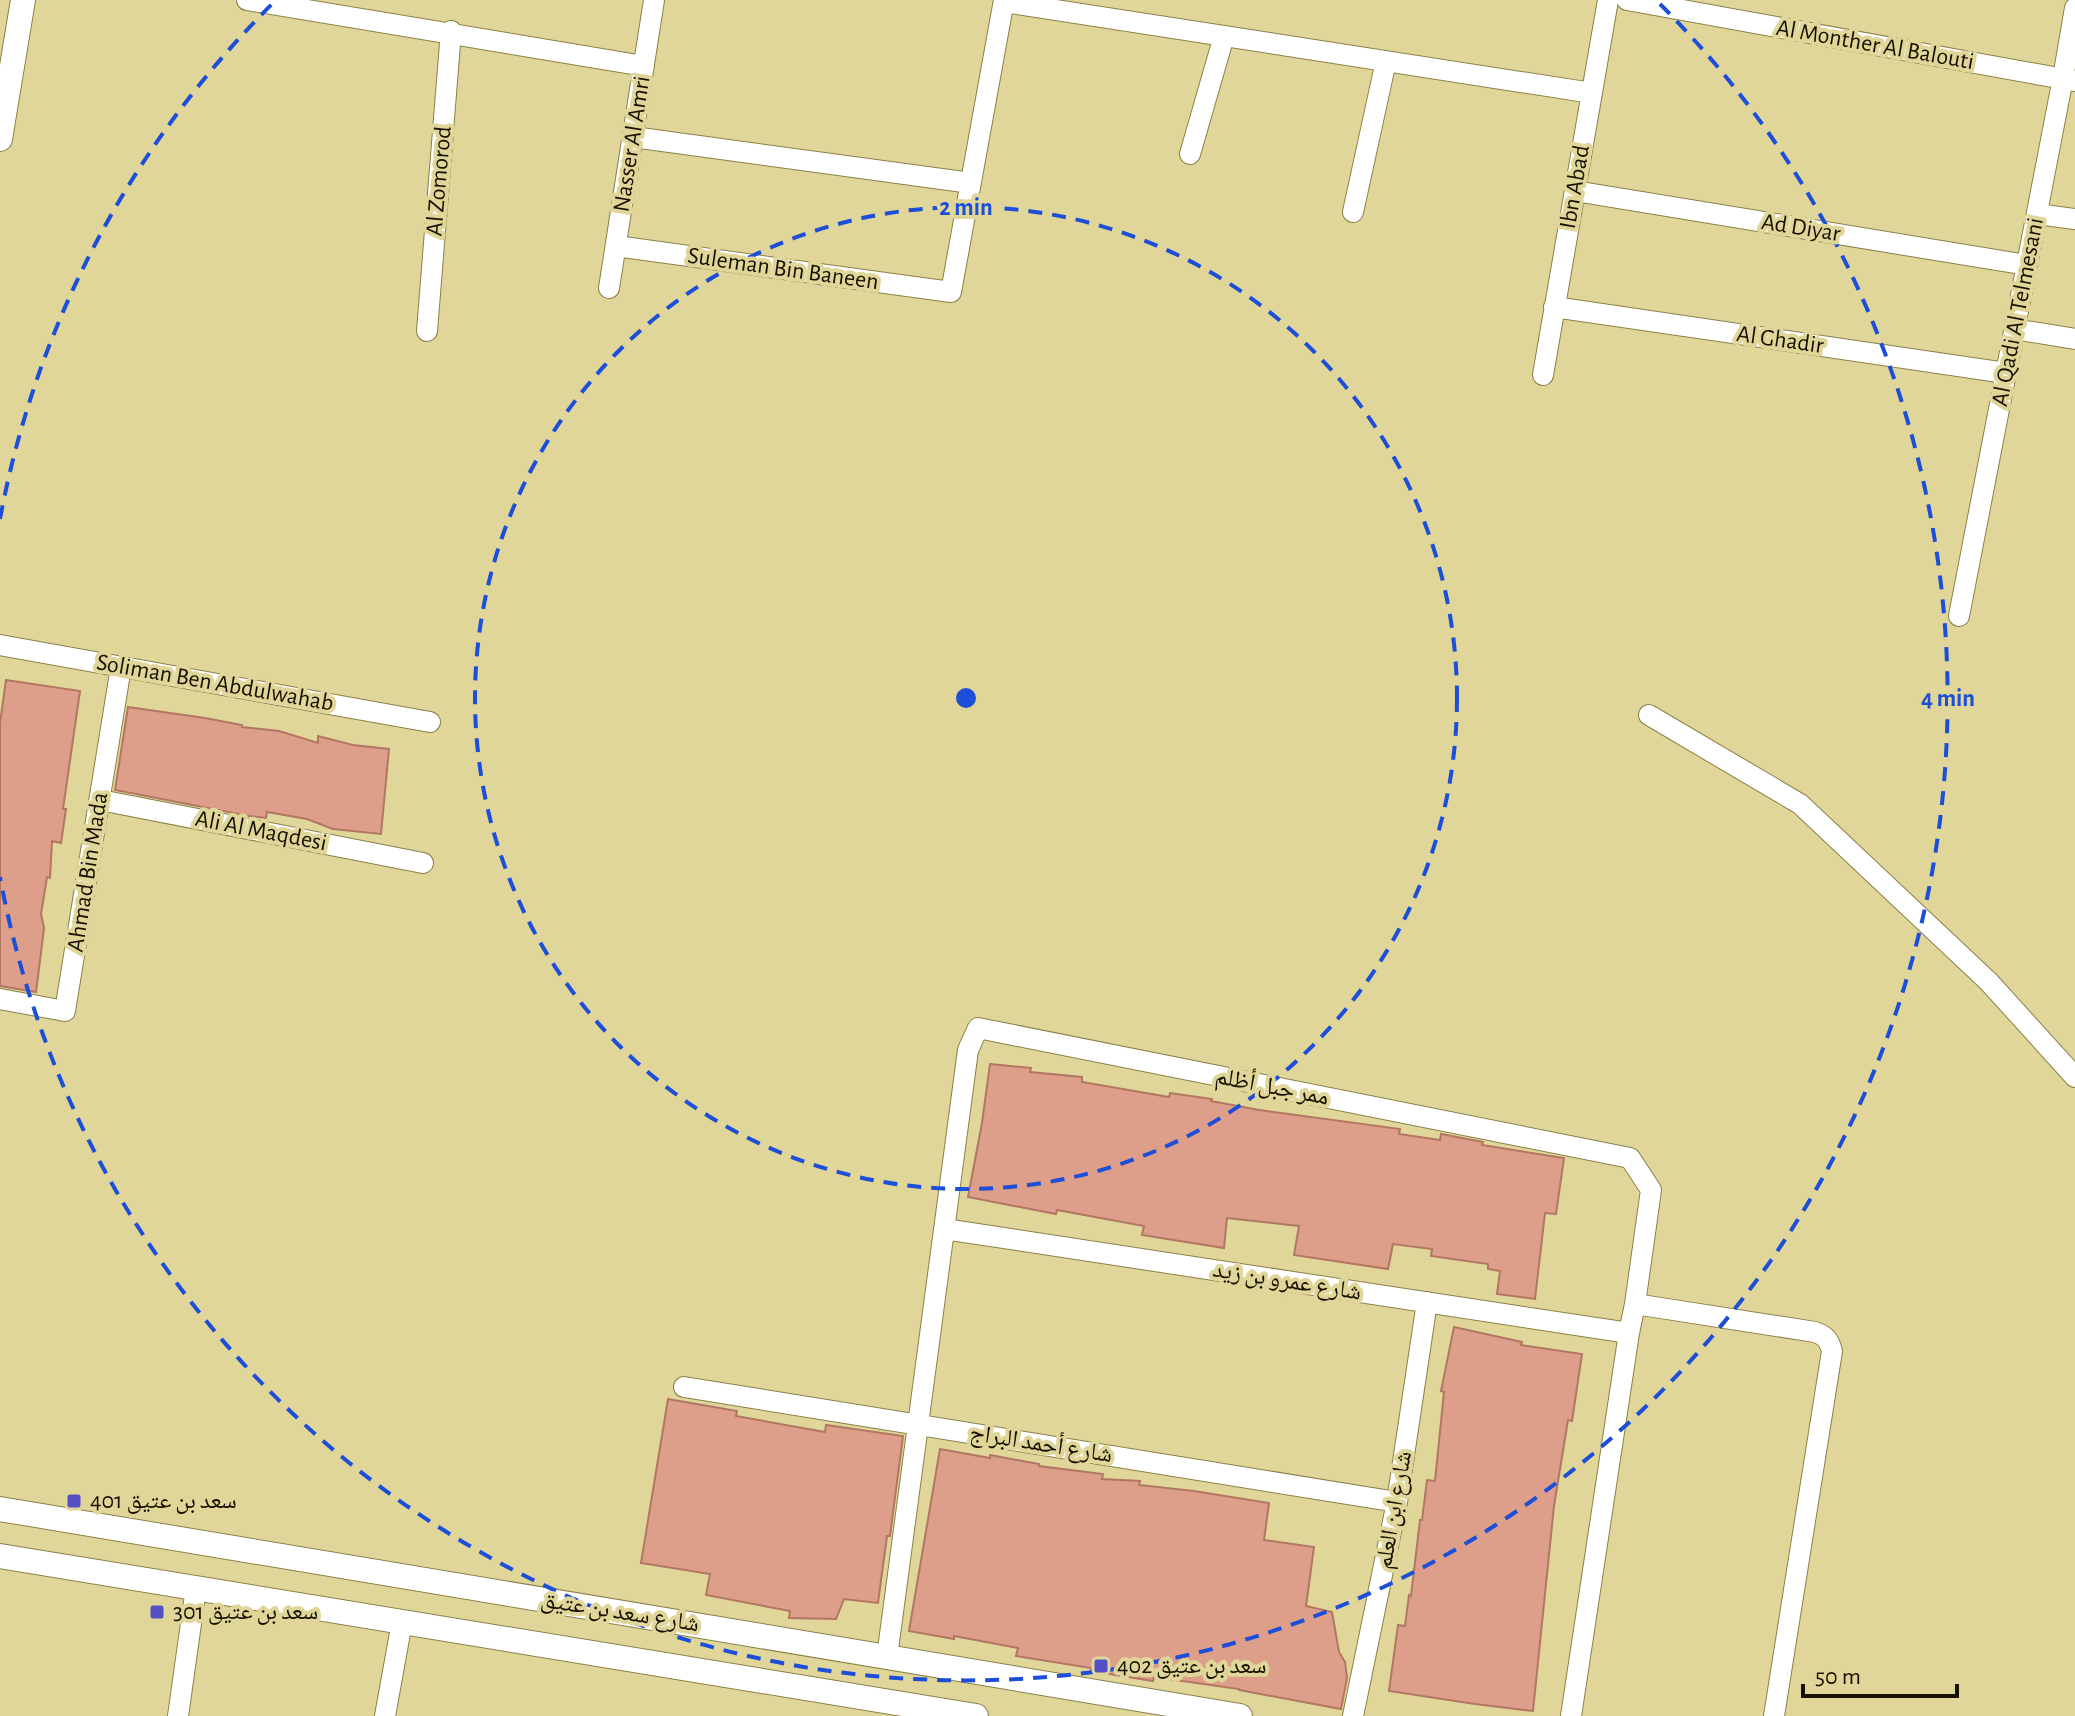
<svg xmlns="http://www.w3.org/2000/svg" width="2075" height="1716" font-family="'Alegreya Sans','Noto Naskh Arabic',sans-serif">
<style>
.building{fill:#dd9f8a;stroke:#b17763;stroke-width:2}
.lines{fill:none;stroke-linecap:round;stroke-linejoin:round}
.minor-casing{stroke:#8b8147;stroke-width:22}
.tertiary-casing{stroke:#8b8147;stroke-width:26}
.minor{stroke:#fff;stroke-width:20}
.tertiary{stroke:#fff;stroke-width:24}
.ring{fill:none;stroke:#1d4ed8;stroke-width:4;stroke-dasharray:14 10}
.poi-dot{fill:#554fc6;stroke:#e0d699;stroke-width:3}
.labels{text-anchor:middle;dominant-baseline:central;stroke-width:8;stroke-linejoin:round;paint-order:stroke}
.street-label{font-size:24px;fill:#171200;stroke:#e0d699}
.poi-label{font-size:24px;fill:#171200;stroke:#e0d699;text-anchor:start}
.centre{fill:#1d4ed8;stroke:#e0d699;stroke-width:4}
.ring-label{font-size:24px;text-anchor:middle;font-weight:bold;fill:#1d4ed8;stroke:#e0d699;stroke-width:8;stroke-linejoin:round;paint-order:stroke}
</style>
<rect width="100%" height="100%" fill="#e0d699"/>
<path class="building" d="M6,680L80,691L63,809H66L61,843L52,841L50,878L47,877L41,914L44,928L36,992L0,986V723Z
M128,707L205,718L242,725V727L279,731L318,743V736L353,745L389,749L381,834L333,829L307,819L267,812L266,818L249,816L115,790Z
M990,1064L1031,1068L1030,1072L1082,1077V1082L1169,1097L1170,1093L1212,1099L1211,1101L1259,1110L1400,1129L1399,1134L1440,1140L1441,1134L1483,1142L1482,1145L1564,1158L1556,1214L1545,1213L1535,1299L1497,1294L1500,1271L1488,1269V1264L1431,1256L1432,1249L1393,1244L1388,1269L1294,1255L1299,1226L1227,1218L1224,1248L1142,1235L1144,1226L1057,1210L1056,1214L968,1197L982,1123Z
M1454,1327L1522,1342L1521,1345L1582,1354L1572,1421L1568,1420L1554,1506L1533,1711L1475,1704L1389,1691L1398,1625L1405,1626L1409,1595L1411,1596L1420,1520H1422L1427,1480L1435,1481L1444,1392L1441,1391Z
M668,1399L737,1411L736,1416L825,1432L826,1425L903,1436L890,1536H887L878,1603L844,1599L836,1619L789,1618L790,1611L706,1595L710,1574L641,1563Z
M940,1449L990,1458V1455L1039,1464V1466L1103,1474L1102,1479L1140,1481L1139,1485L1194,1491L1269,1503L1264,1540L1314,1547L1306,1606L1332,1612L1339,1652L1345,1662L1347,1678L1341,1709L1239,1690V1689L1154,1677L1153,1681L1091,1671V1668L1016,1656L1018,1648L954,1636V1639L909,1631Z"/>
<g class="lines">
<defs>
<path id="minor" d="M247,0L644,66
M1627,0L2075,81
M1004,2L1592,93
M633,137L971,183
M1190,154L1224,36
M1575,191L2027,265
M1353,212L1386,61
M2037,214L2075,219
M616,246L951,292L1004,0
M609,288L654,0
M1554,307L2006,373
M2014,329L2075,339
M427,331L451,31
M1543,375L1608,0
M1959,616L2063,78L2075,8
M0,645L430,722
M1649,715L1800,804L1989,982L2075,1077
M100,800L423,863
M0,999L65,1011L121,667
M944,1229L1629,1333
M1635,1304L1815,1332C1826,1336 1829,1340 1832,1351L1774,1716
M684,1387L1397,1502
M887,1657L968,1050L978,1028L1630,1158L1651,1190L1635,1304L1629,1333L1571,1716
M178,1716L196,1588
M385,1716L402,1622
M1353,1716L1397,1502L1427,1302"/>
<path id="tertiary" d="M0,139L23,0
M0,1509L1240,1716
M0,1556L976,1716"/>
</defs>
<use href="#minor" class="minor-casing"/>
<use href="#tertiary" class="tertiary-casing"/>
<use href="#minor" class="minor"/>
<use href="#tertiary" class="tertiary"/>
</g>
<g class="ring">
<circle cx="966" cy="698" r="491"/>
<path d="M0 519A982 982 0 0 1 272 4M1660 4A982 982 0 1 1 0 877"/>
</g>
<g class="poi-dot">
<rect x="66" y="1493" width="16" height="16" rx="4"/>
<rect x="149" y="1604" width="16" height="16" rx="4"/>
<rect x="1093" y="1658" width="16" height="16" rx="4"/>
</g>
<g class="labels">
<g class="street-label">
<text transform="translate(1875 45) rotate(10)">Al Monther Al Balouti</text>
<text transform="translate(632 144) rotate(-81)">Nasser Al Amri</text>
<text transform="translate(439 181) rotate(-85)">Al Zomorod</text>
<text transform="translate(1575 187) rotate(-80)">Ibn Abad</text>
<text transform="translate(1801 228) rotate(9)">Ad Diyar</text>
<text transform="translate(783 269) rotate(8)">Suleman Bin Baneen</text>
<text transform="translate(2018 312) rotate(-79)">Al Qadi Al Telmesani</text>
<text transform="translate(1780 340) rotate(8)">Al Ghadir</text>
<text transform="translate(215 683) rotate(10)">Soliman Ben Abdulwahab</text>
<text transform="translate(261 831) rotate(11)">Ali Al Maqdesi</text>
<text transform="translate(88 872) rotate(-81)">Ahmad Bin Mada</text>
<text transform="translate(1272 1087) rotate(11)">ممر جبل أظلم</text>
<text transform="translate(1287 1281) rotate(9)">شارع عمرو بن زيد</text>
<text transform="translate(1041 1444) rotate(9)">شارع أحمد البراج</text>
<text transform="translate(1394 1510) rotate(-80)">شارع ابن العلم</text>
<text transform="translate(620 1612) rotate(9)">شارع سعد بن عتيق</text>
</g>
<g class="poi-label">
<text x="90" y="1501">سعد بن عتيق 401</text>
<text x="173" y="1612">سعد بن عتيق 301</text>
<text x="1117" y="1666">سعد بن عتيق 402</text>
</g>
</g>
<circle cx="966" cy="698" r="12" class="centre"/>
<g class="ring-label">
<text x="966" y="215">2 min</text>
<text x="1948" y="706">4 min</text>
</g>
<path d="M1803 1684v12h154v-12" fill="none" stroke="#171200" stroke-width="4"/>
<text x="1815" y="1684" font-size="24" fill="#171200" stroke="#e0d699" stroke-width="6" paint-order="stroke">50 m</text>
</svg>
